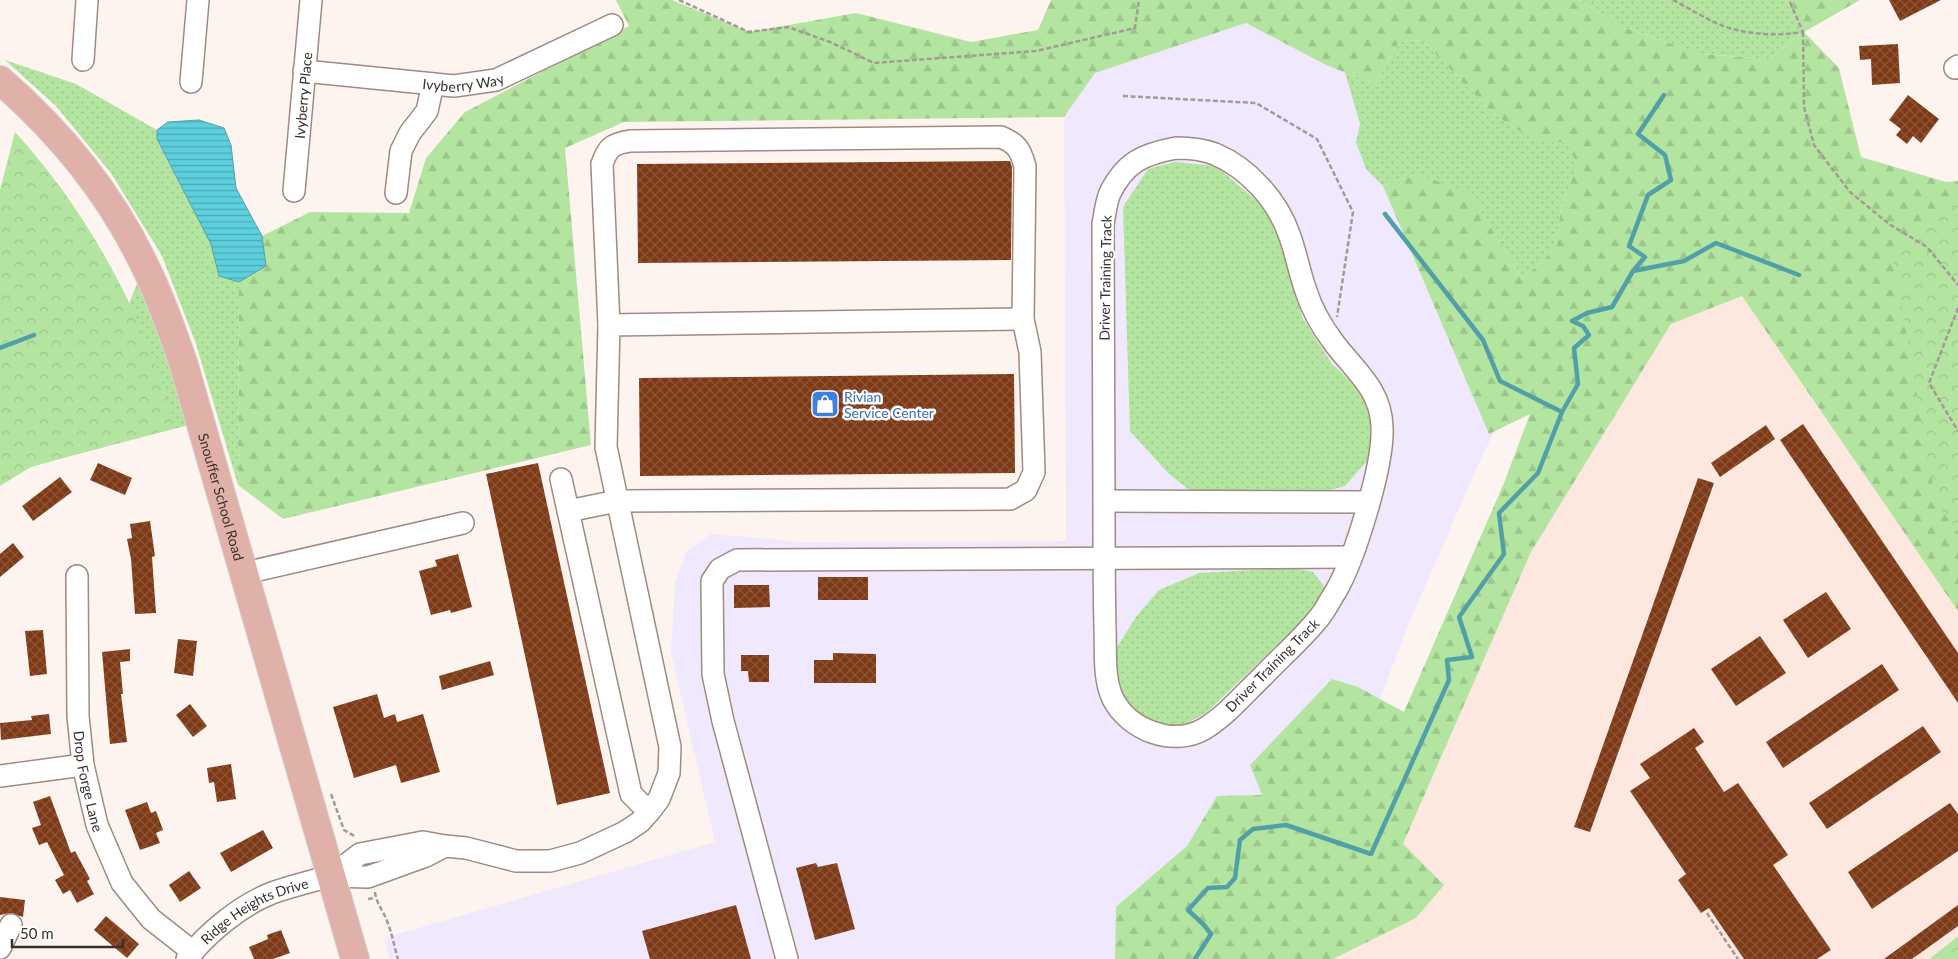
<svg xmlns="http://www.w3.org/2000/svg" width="1958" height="959" font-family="Lato,sans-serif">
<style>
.built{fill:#fce8df}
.education{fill:#f0e8fd}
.grass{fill:url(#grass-dots)}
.forest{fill:url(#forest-firs)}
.park{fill:url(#park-crowns)}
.water{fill:url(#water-rules);stroke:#52a0a7}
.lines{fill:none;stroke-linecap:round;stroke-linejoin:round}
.stream{stroke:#52a0a7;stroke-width:4.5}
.building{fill:url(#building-cross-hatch)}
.minor-casing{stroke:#a18a80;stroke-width:24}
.major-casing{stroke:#d7d5d5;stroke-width:30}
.path{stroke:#a49a95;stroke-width:2.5;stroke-dasharray:5 2.5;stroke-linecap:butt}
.minor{stroke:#fff;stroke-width:21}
.major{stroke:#e0b1a9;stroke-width:28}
.labels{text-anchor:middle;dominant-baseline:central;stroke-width:5;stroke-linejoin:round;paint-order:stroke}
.street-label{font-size:14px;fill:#392f2b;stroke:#fff}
.shop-label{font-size:14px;fill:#366cbe;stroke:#fff;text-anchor:start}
</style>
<defs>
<pattern id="grass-dots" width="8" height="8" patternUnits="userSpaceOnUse" patternTransform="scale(1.25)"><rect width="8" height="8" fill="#b3e5a1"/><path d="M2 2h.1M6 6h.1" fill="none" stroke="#9bc58b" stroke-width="1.8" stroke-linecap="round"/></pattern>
<pattern id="forest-firs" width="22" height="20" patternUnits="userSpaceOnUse" patternTransform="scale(1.25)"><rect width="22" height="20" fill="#b3e5a1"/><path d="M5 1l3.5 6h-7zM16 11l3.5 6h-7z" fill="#9bc58b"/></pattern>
<pattern id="park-crowns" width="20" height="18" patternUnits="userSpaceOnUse" patternTransform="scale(1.25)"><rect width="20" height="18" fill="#b3e5a1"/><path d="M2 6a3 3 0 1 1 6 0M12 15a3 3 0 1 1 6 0" fill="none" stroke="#9bc58b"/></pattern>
<pattern id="water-rules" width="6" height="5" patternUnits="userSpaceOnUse" patternTransform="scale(1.25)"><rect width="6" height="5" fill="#5cd0dc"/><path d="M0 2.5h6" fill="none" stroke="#4da9b3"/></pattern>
<pattern id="building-cross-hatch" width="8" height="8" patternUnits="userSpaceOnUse" patternTransform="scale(1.25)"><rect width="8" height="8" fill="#7e3a16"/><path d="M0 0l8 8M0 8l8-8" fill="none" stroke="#8c5538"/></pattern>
</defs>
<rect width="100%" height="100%" fill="#fef4ef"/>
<path class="built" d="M1742,296L1958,611V935L1928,959H1333L1416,918L1443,885L1403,845L1531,552L1670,324Z"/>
<path class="education" d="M1246,23L1326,65L1475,41L1638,151L1484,452L1412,616L1279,959H390L384,938L715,842L671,653L675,583L687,551L711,534L803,542L1066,541L1064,117L1095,73Z"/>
<path class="grass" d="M1578,0H1786L1803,32L1769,59L1701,54L1623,27Z
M1422,40L1495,115L1534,139L1568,143L1577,166L1561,207L1556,248L1523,279L1475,202L1417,174L1383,186L1366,169L1356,142L1360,124L1345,72L1375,84L1399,42Z
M5,60L76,84L157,130V140L211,244L219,276L239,282L238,485L196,344L162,256L111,173L56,106Z
M1175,162L1216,166L1259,203L1284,241L1302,317L1332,364L1362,392L1373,430L1367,461L1345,486L1316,494L1192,492L1169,474L1130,431L1123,207L1148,169Z
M138,281L160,331L189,425L70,456Z
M1293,568L1313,572L1324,586L1318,606L1206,713L1184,725L1158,726L1136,713L1124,695L1117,672V647L1136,617L1159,590L1199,573Z"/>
<path class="forest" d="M616,0H672L749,32L856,13L971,42L1038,30L1051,0H1578L1623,27L1701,54L1769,59L1803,32L1786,0H1860L1804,32L1839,68L1861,157L1946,182L1958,181V611L1742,296L1671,324L1531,552L1403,844L1444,885L1416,918L1333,959H1115L1116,907L1187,846L1217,796L1262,795L1250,765L1332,679L1358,687L1404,712L1504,483L1530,414L1489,434L1383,186L1417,174L1457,188L1475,202L1523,279L1556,248L1561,207L1577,166L1568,143L1534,140L1495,115L1422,40L1399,42L1375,84L1326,65L1246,23L1095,73L1064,117L624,122L565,148L591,445L283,519L238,485L239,282L266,266L262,236L310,212L409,213L426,158L465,112L629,26Z"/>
<path class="park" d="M15,132C91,215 146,320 176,427L31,467L0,486V190Z
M1958,202V532L1936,503L1892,253Z
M1958,936V959H1929Z"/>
<path class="water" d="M199,120L224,128L231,145L236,188L262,236L266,266L239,282L219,276L211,244L157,139V130L168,122Z"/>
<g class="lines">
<path class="stream" d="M1385,214L1483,340L1500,381L1562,412
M1633,271L1645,257L1629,246L1648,195L1671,180L1665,155L1638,134L1664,95
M0,348L34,335
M1195,959L1211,934L1204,925L1188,910L1208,888L1227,887L1235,878L1240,840L1253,829L1286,825L1371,854L1449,680L1447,660L1472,657L1459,617L1504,554L1499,513L1538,473L1562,412L1578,384L1574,348L1589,335L1583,326L1572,321L1587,313L1612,307L1633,271L1684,261L1716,243L1799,275"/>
</g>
<path class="building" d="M1889,0H1941L1900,21Z
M1898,44L1900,83L1872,85L1871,59L1860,60L1859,46Z
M1908,95L1939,119L1921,143L1913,136L1907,144L1896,135L1901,129L1889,120Z
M1010,161L1012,167L1011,260L638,263L637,164Z
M1014,374L1015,473L640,476L639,378Z
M1803,424L1958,653V703L1780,440Z
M1766,425L1775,439L1720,477L1711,463Z
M98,463L132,478L125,495L90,480Z
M538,463L610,793L557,805L486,474Z
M60,477L72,492L33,521L22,506Z
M1698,478L1714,483L1590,832L1574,827Z
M150,521L155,556L152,557L156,613L135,614L131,559L127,539L132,538L130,524Z
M13,543L24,557L0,577V554Z
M458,554L472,607L451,613L450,610L431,615L419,571L437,566L435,560Z
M818,577H868V600H818Z
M734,585H769L770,607L734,608Z
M1826,592L1851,629L1808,658L1783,620Z
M43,630L47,674L30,676L25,631Z
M1760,636L1786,673L1736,706L1711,669Z
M178,639L197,641L193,676L174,673Z
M130,649V661L120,662L123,694H121L127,742L110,744L102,652Z
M833,653L876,654V683H814V660H833Z
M741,655H769V682H749L748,671H741Z
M490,661L494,675L442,690L439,676Z
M1882,664L1899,690L1783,768L1766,742Z
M377,694L384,718L395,714L397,722L423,714L440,772L401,783L396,765L354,778L333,707Z
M190,704L207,726L193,737L176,715Z
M49,714L51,734L1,740L0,723L32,720L31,716Z
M1923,726L1941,752L1827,829L1809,803Z
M1694,728L1704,742L1695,748L1724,792L1738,783L1788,855L1773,865L1831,950L1817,959H1744L1709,908L1701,913L1678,880L1686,874L1630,791L1650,778L1640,764Z
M231,764L236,799L217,802L214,782L209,783L207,768Z
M50,796L71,853L75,851L90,879L87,881L94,894L77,903L70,890L63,894L55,880L64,875L47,842L39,845L32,828L41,825L33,802Z
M147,802L151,813L156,811L163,830L156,833L160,843L140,850L125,810Z
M1950,803L1958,814V851L1872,909L1848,872Z
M263,830L273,848L231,872L220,853Z
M816,863L818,867L837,863L855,929L815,940L796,868Z
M189,871L201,888L180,902L169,885Z
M0,897L25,900L23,917L11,913L0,915Z
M736,905L751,959H650L642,931Z
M1958,905V926L1912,959H1884Z
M106,916L139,944L127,958L94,930Z
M281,930L290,953L273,959H254L249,947L268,939L267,935Z"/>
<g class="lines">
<defs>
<g id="minor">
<path d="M83,60L87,0"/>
<path d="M1955,68L1958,66"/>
<path id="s1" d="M304,71L454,86L496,80L612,25"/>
<path d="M191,82L198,0"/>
<path d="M1176,148C1189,148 1202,149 1215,154C1248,168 1277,200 1289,234C1296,252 1299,272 1306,291C1312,310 1322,327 1334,343C1355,371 1381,389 1382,427C1384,464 1355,558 1336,591C1330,600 1325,611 1318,619C1302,639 1281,657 1263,676C1244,694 1227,715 1204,729C1173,747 1129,730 1113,699C1103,678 1106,651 1105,628C1104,586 1104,544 1104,502C1104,409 1103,317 1103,224C1105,214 1106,202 1110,193C1125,162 1144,154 1176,148Z"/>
<path id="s2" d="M294,191L311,0"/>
<path d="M396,193L401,151L410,133L427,111L433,84"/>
<path d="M561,479L631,794L649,812"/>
<path d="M1104,501L1369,502"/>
<path d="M568,511L617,501L1010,499L1026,490L1034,472L1030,352L1023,319L1025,166C1020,149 1017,144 1001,137L630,141C612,144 608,147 602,164L609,325"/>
<path d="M245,573L463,523"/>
<path id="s3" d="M77,576L78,716L83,765L97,825L122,883L151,919L193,952"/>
<path d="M0,776L83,765"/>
<path d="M445,846L426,856L368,877L331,876L360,854L423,842L445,846L466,848L516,861H550L580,853L625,832L640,822L649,812L659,799L669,773L670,747L606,447L609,325L1023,319"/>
<path d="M0,948L11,925"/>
<path id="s4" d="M187,959C207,933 241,905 272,893C291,886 312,881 331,876"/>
<path d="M787,959L723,721L713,674L712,581L720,569L737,560L1351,557"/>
</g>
<g id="major">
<path id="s5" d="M0,80C59,131 109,192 143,262C159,294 171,328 183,362L355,959"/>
</g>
</defs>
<use href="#minor" class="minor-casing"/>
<use href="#major" class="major-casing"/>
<path class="path" d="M679,0L749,32L788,27L830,42L874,63L1036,51L1135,28L1139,0
M1673,0C1691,9 1710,22 1729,28C1752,35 1780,36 1803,32L1789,0
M1803,32L1804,107L1814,145L1850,192L1889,224L1927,247L1958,285
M1123,96L1256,103L1317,139L1353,212L1337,317
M1958,308L1929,383L1958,431
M331,794L344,830L356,837
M375,892C376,903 383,910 387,921C392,933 394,946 398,959
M368,899L375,898
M1707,913L1738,959"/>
<use href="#minor" class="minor"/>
<use href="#major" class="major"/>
</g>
<defs>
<symbol id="shop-square" viewBox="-11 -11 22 22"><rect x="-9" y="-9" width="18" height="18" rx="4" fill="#3f7fe0" stroke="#fff"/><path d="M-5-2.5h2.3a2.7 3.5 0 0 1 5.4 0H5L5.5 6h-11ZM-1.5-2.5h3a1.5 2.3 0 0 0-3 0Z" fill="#fff"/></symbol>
</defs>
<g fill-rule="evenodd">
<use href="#shop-square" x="809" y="388" width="32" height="32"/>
</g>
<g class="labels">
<g class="street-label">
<text stroke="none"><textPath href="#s1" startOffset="160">Ivyberry Way</textPath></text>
<text stroke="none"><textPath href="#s2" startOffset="96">Ivyberry Place</textPath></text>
<text transform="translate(1105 278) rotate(-89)">Driver Training Track</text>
<text stroke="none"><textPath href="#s5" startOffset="481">Snouffer School Road</textPath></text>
<text transform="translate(1272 665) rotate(-45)">Driver Training Track</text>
<text stroke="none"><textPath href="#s3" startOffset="206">Drop Forge Lane</textPath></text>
<text stroke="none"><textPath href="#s4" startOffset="85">Ridge Heights Drive</textPath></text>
</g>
<g class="shop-label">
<text x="844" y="396">Rivian<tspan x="844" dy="16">Service Center</tspan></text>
</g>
</g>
<path d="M12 939v8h111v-8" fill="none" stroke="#392f2b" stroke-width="2.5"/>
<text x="20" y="939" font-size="15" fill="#392f2b" stroke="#ffffff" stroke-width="4" paint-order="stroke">50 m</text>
</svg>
